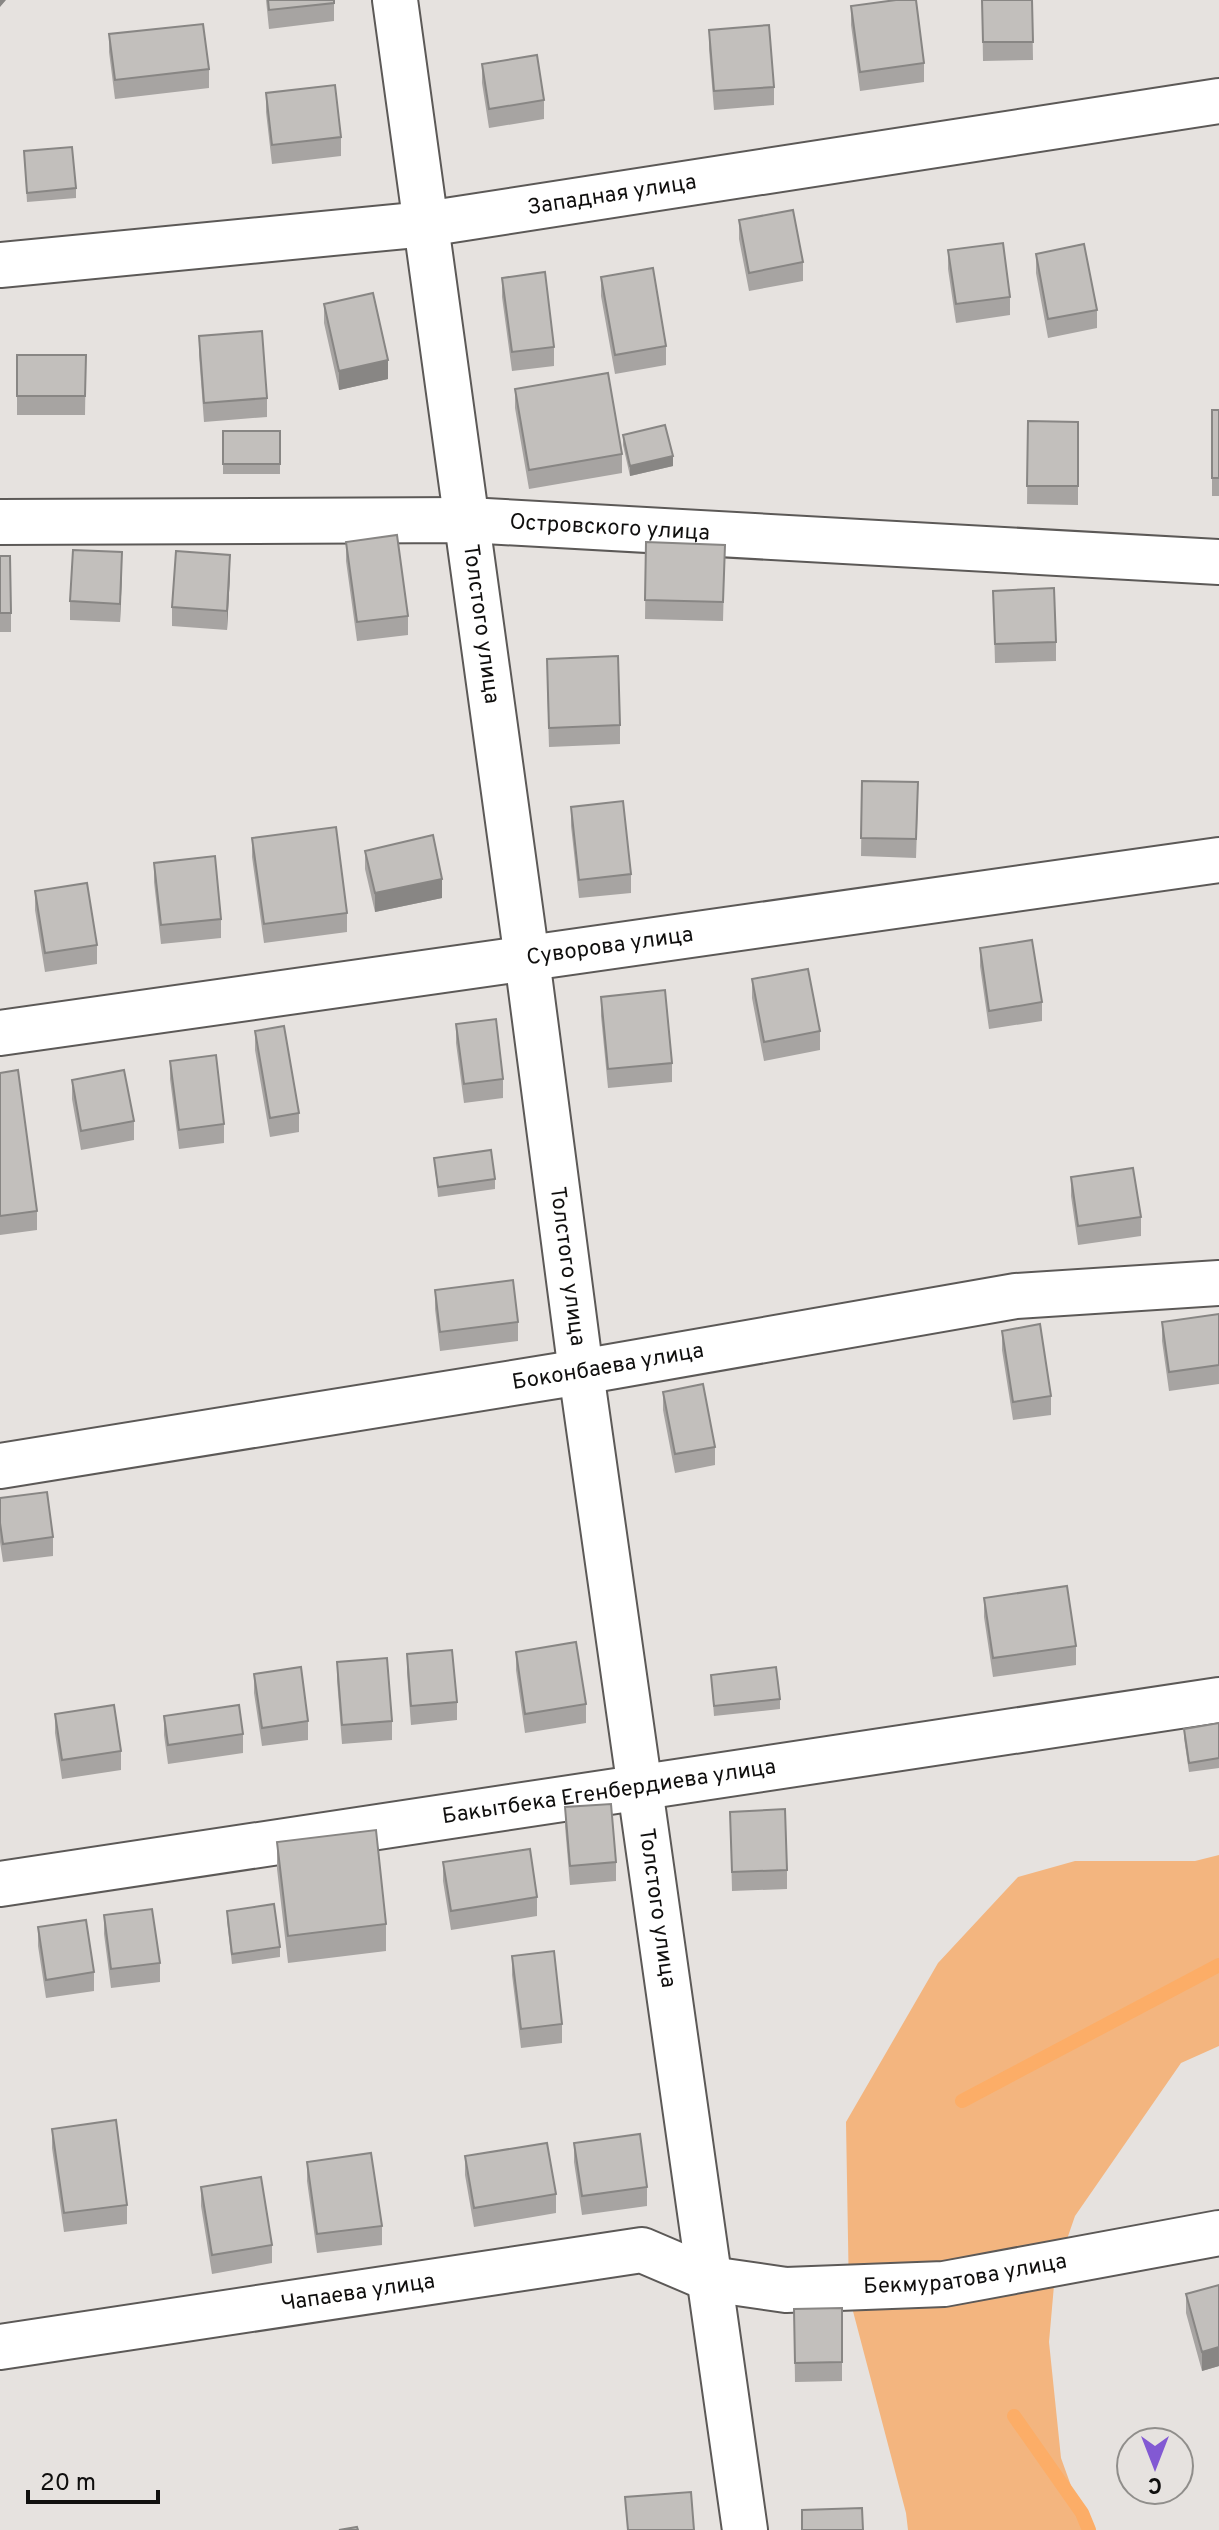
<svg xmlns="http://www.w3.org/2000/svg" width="1219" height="2530" font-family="Overpass,sans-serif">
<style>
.green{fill:#f3b57f}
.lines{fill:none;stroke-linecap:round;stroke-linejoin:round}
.stream{stroke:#fcad67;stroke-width:14}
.street-casing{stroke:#5c5957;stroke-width:48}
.street{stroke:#fff;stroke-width:44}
.wall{fill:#a7a4a2}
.shaded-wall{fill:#888684}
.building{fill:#c2bfbc;stroke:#888684;stroke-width:2}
.labels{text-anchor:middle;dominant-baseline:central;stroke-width:7;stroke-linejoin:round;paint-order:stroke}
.street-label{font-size:22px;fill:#100f0e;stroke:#e6e2df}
</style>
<rect width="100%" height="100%" fill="#e6e2df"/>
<path class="green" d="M1219,1855V2046L1181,2063L1075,2216L1055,2274L1049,2342L1061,2458L1087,2530H908L906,2513L849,2296L846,2122L938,1963L1018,1877L1075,1861H1195Z"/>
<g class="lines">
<path class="stream" d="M962,2101L1219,1965
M1014,2416L1082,2513L1089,2530"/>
<defs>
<g id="street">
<path id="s1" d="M395,0L527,959L581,1372L745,2530"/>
<path id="s2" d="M0,265L426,224L1219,101"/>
<path id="s3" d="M0,522L467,520L1219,562"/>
<path id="s4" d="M0,1033L1219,860"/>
<path id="s5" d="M0,1466L581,1372L1016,1296L1219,1283"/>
<path id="s6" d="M0,1884L1219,1700"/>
<path id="s7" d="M0,2347L642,2250L710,2279L786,2290L944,2284L1219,2233"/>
</g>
</defs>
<use href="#street" class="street-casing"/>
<use href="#street" class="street"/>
</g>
<path class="wall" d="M266,0H334V21L269,29Z
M982,0H1032L1033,60L983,61Z
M851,6L924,63V82L860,91L851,25Z
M709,30L774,87V105L714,110L709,49Z
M109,34L209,69V88L115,99L109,52Z
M482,64L544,100V119L489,128L482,83Z
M266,93L341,137V156L272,164L266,112Z
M24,151L76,188V198L27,202Z
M739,220L803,262V281L749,291L739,239Z
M948,250L1010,297V315L956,323L948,269Z
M1036,254L1097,310V328L1048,338L1036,273Z
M601,277L666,346V365L615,374L601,296Z
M502,278L554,347V366L512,371L502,297Z
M324,304L388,379L339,390L324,323Z
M199,336L267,398V417L204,422L199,355Z
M17,355H86L85,415H17Z
M515,389L622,454V473L529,489L515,408Z
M1212,410H1219V496H1212Z
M1028,421L1078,422V505L1027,504Z
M223,431H280V474H223Z
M623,435L673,466L630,476L623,445Z
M346,542L408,616V635L357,641L346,561Z
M646,542L725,545L723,621L645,619Z
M0,556L11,613V632H0Z
M122,571L120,622L70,620V601Z
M230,574L227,630L172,626V607Z
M993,591L1056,642V661L995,663Z
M547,678L620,725V744L549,747Z
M862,781L918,801L916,858L861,856Z
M571,807L631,874V893L579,898L571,826Z
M252,838L347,913V932L264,943L252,857Z
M365,851L442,898L375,912L365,869Z
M154,863L221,919V938L161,944L154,882Z
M35,891L97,945V964L45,972L35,910Z
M980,948L1042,1002V1021L989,1029L980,966Z
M752,979L820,1031V1050L764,1061L752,998Z
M601,997L672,1063V1082L608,1088L601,1016Z
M456,1024L503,1079V1098L464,1103L456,1043Z
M255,1031L299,1113V1132L270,1137L255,1050Z
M170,1061L224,1124V1143L179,1149L170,1079Z
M0,1073L37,1211V1230L0,1235Z
M72,1080L134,1121V1140L81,1150L72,1099Z
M434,1158L495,1179V1189L438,1197Z
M1071,1177L1141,1217V1236L1078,1245L1071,1196Z
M435,1290L518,1322V1341L440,1351L435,1309Z
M1219,1314V1384L1169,1391L1162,1341V1322Z
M1002,1331L1051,1396V1415L1013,1420L1002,1350Z
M663,1392L715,1447V1465L675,1473L663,1410Z
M0,1498L53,1537V1556L3,1562L0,1542Z
M984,1598L1076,1646V1665L993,1677L984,1617Z
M516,1652L586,1704V1723L525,1733L516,1670Z
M407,1654L457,1702V1720L411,1725L407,1673Z
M337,1662L392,1721V1740L342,1744L337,1680Z
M254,1674L308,1721V1740L262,1746L254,1693Z
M711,1675L780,1699V1709L714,1716Z
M55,1714L121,1751V1770L62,1779L55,1733Z
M164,1716L243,1734V1753L168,1764L164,1735Z
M1219,1723V1768L1189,1772L1184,1738V1729Z
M565,1807L616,1862V1881L570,1885L565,1826Z
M730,1812L787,1870V1889L732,1891Z
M277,1842L386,1924V1951L288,1963L277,1869Z
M443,1862L537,1897V1916L451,1930L443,1881Z
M227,1911L280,1947V1957L232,1964L227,1921Z
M104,1915L160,1963V1982L111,1988L104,1934Z
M38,1927L94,1972V1991L46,1998L38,1946Z
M512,1956L562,2024V2043L521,2048L512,1975Z
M52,2129L127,2205V2224L64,2232L52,2148Z
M574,2143L647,2187V2206L582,2215L574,2162Z
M465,2156L556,2194V2213L474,2227L465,2175Z
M307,2162L382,2226V2245L317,2253L307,2181Z
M201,2187L272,2245V2263L212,2274L201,2206Z
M1219,2285V2366L1202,2371L1186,2313V2294Z
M842,2308V2381L795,2382L794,2309Z"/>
<path class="shaded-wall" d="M0,0H6L0,7Z
M388,360V379L339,390V371Z
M673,456V466L630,476V466Z
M122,552V571L120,622V604Z
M230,555V574L227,630V611Z
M442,879V898L375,912V893Z
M1219,2347V2366L1202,2371V2352Z"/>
<path class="building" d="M268,0H334V3L269,10Z
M896,0H916L924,63L860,72L851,6Z
M982,0H1032L1033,42H983Z
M203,24L209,69L115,80L109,34Z
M769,25L774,87L714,91L709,30Z
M537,55L544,100L489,109L482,64Z
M335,85L341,137L272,145L266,93Z
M72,147L76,188L27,193L24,151Z
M793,210L803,262L749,273L739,220Z
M1003,243L1010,297L956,304L948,250Z
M1084,244L1097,310L1048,319L1036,254Z
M653,268L666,346L615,355L601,277Z
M545,272L554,347L512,352L502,278Z
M373,293L388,360L339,371L324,304Z
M262,331L267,398L204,403L199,336Z
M17,355H86L85,396H17Z
M608,373L622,454L529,470L515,389Z
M1212,410H1219V478H1212Z
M1028,421L1078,422V486H1027Z
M665,425L673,456L630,466L623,435Z
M223,431H280V464H223Z
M397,535L408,616L357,622L346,542Z
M646,542L725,545L723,602L645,600Z
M73,550L122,552L120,604L70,601Z
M176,551L230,555L227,611L172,607Z
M0,556H10L11,613H0Z
M1054,588L1056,642L995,644L993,591Z
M618,656L620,725L549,728L547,659Z
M862,781L918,782L916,839L861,838Z
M623,801L631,874L579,880L571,807Z
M336,827L347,913L264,924L252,838Z
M433,835L442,879L375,893L365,851Z
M215,856L221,919L161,925L154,863Z
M87,883L97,945L45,953L35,891Z
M1032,940L1042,1002L989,1011L980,948Z
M808,969L820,1031L764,1042L752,979Z
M665,990L672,1063L608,1069L601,997Z
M496,1019L503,1079L464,1084L456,1024Z
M284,1026L299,1113L270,1118L255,1031Z
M216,1055L224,1124L179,1130L170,1061Z
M18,1070L37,1211L0,1216V1073Z
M124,1070L134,1121L81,1131L72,1080Z
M491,1150L495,1179L438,1187L434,1158Z
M1133,1168L1141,1217L1078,1226L1071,1177Z
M513,1280L518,1322L440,1332L435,1290Z
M1219,1314V1365L1169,1372L1162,1322Z
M1040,1324L1051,1396L1013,1402L1002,1331Z
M703,1384L715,1447L675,1454L663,1392Z
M47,1492L53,1537L3,1544L0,1523V1498Z
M1067,1586L1076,1646L993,1658L984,1598Z
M576,1642L586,1704L525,1714L516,1652Z
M452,1650L457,1702L411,1706L407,1654Z
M387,1658L392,1721L342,1725L337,1662Z
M301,1667L308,1721L262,1728L254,1674Z
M776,1667L780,1699L714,1706L711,1675Z
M114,1705L121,1751L62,1760L55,1714Z
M239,1705L243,1734L168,1745L164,1716Z
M1219,1723V1758L1189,1763L1184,1729Z
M611,1804L616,1862L570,1866L565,1807Z
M785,1809L787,1870L732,1872L730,1812Z
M376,1830L386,1924L288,1936L277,1842Z
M530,1849L537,1897L451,1911L443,1862Z
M274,1904L280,1947L232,1954L227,1911Z
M152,1909L160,1963L111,1969L104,1915Z
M86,1920L94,1972L46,1980L38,1927Z
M554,1951L562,2024L521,2029L512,1956Z
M116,2120L127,2205L64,2213L52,2129Z
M640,2134L647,2187L582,2196L574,2143Z
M547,2143L556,2194L474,2208L465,2156Z
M371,2153L382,2226L317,2234L307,2162Z
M261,2177L272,2245L212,2255L201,2187Z
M1219,2285V2347L1202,2352L1186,2294Z
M842,2308V2362L795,2363L794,2309Z
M691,2492L694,2530H628L625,2497Z
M862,2508L863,2530H802V2510Z
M357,2527L358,2530H339Z"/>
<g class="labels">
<g class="street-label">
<text stroke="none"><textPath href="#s2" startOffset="616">Западная улица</textPath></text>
<text stroke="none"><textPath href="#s3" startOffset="610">Островского улица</textPath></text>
<text stroke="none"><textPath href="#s1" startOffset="630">Толстого улица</textPath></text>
<text stroke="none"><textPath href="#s4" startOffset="616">Суворова улица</textPath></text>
<text stroke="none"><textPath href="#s1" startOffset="1278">Толстого улица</textPath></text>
<text stroke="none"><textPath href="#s5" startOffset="616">Боконбаева улица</textPath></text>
<text stroke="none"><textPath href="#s6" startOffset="616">Бакытбека Егенбердиева улица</textPath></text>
<text stroke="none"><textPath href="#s1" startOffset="1926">Толстого улица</textPath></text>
<text stroke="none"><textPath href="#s7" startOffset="980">Бекмуратова улица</textPath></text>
<text stroke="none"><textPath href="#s7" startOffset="362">Чапаева улица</textPath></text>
</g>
</g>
<g transform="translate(1155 2466) rotate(180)"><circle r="38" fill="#e6e2df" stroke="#908e8b" stroke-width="2"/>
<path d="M0-6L14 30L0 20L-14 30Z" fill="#8259d3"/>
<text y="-12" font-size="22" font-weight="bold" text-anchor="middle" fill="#100f0e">С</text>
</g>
<path d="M28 2490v12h130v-12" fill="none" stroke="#100f0e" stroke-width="4"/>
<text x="40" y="2490" font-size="24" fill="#100f0e" stroke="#e6e2df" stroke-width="6" paint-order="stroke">20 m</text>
</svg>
